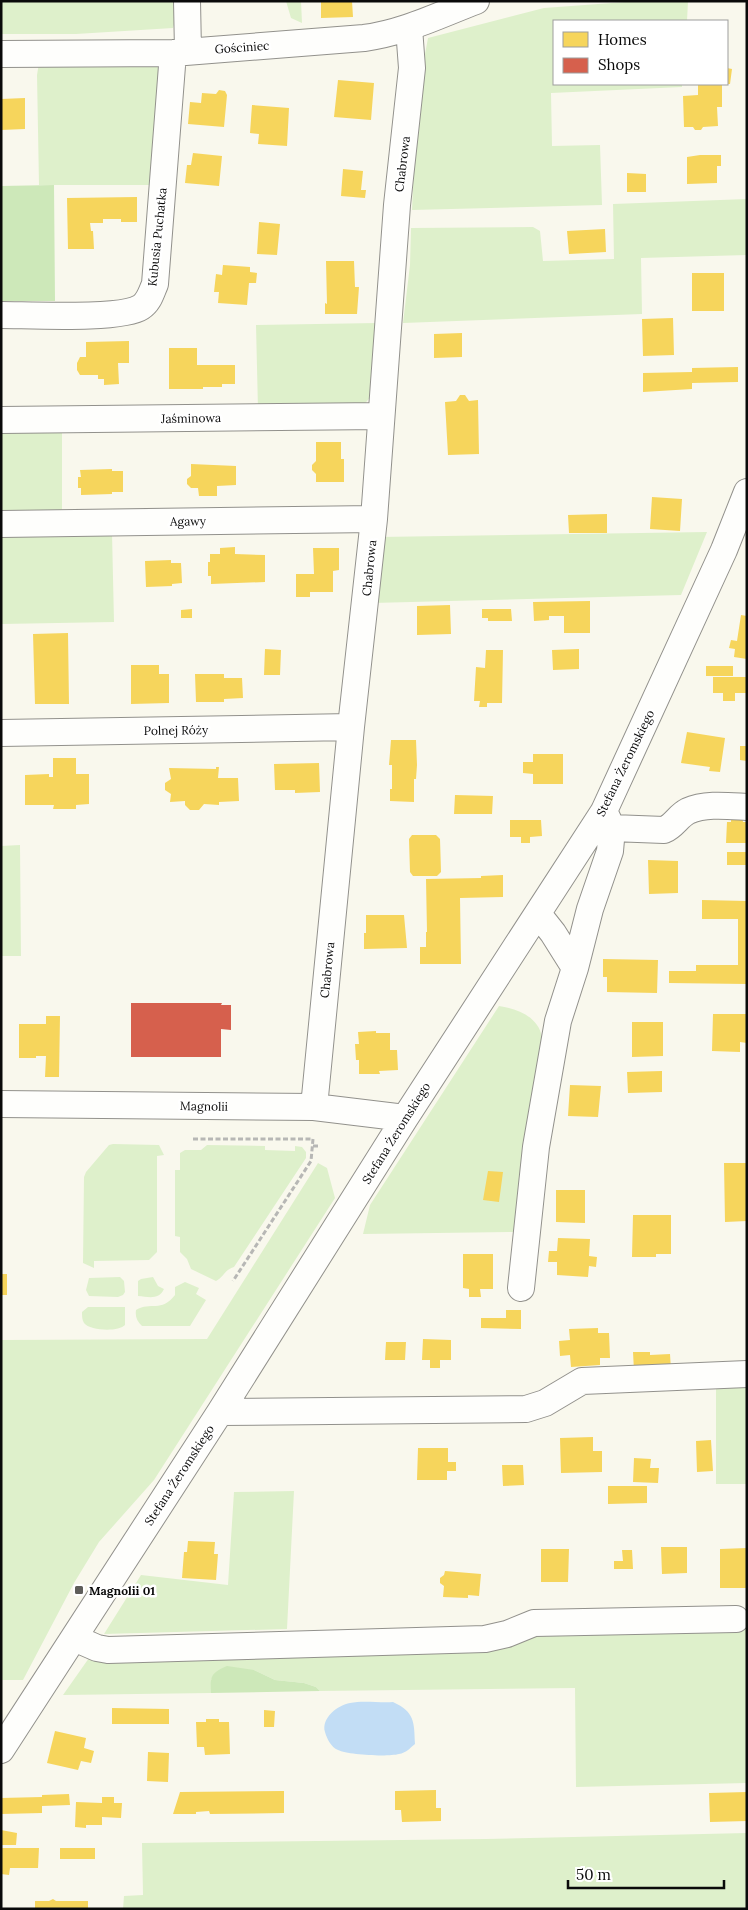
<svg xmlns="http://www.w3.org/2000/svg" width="748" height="1910" font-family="Lora,serif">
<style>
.green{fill:#def0cb}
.forest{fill:#cde8b9}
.water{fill:#c2ddf5}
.homes{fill:#f6d55c}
.shops{fill:#d6604d}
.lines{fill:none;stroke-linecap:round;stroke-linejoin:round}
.minor-casing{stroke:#92918c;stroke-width:28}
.path{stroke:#b7b7b5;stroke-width:3;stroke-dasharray:5 2.5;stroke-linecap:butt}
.minor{stroke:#fefefc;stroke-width:26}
.poi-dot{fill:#5e5d59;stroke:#fff;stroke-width:2}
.labels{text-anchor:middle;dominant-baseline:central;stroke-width:5;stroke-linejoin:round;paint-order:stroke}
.street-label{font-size:12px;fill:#0a0a0a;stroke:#fff}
.poi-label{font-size:12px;font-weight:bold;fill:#0a0a0a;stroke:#fff;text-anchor:start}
</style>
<rect width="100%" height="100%" fill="#f9f8ed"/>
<path class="green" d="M1,1H179V7L173,28L76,34H1Z
M286,1H301L302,23L291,18Z
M639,1H688L687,21H554V84H682V87L551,93L552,146L600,145L602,205L412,210L417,97L428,38L544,8Z
M160,61L151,185H39L37,75L39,63Z
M747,199V255L641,258L642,314L403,323L410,265L411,228L533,227L540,231L543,261L614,259L613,204Z
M377,323L372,395L362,407L258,410L256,325Z
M62,429V515H1V430Z
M707,532L681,595L372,603L379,537Z
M112,533L114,622L1,624V535Z
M20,845L21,956H1V846Z
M499,1006C517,1009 538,1016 542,1037L515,1232L363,1234L370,1205Z
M113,1144L159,1145L164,1155L157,1156V1252L149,1260L94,1261V1268L83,1263L84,1177L86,1172L109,1145Z
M207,1145L265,1146V1150L295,1151V1146L302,1147L306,1152V1158L234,1267C224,1270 224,1277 216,1281L191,1269L187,1259L180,1252V1237L175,1236V1170H180V1153L185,1150H201Z
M318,1163L327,1168L335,1198L154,1480L99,1542L74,1583L23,1680H1V1340L207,1339Z
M120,1277L124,1281L125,1292L123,1295L118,1297L89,1296L86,1290L89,1278Z
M153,1277L158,1286L164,1289C159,1300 149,1297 138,1296V1281L141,1279Z
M185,1282L199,1288L196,1294L206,1300L190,1326H142C137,1321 135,1317 136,1310C151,1301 161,1313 175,1295V1287Z
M88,1307H125V1325C119,1332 90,1331 84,1323C82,1320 82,1316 82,1312Z
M747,1380V1484H716V1382Z
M294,1491L287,1629L104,1634L141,1575L228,1585L234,1492Z
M747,1628V1783L576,1787L575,1688L320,1691L316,1687L304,1683L275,1680L254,1670L211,1679V1693L63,1695L89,1658L528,1633Z
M747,1833V1909H123L124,1896L143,1895L142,1843L486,1839Z"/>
<path class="forest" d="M54,185L55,301H1V186Z
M227,1666L254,1670L275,1680L304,1683L316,1687L320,1691L211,1693C210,1676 211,1673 227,1666Z"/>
<path class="water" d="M393,1702C415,1712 414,1722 415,1744C410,1748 406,1753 399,1754C388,1757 348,1755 338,1750C331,1747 327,1739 325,1732C321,1718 338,1705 350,1703C363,1700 379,1703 393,1702Z"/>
<path class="homes" d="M321,1H352L353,17L321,18Z
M727,68L732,69L730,84H727Z
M338,80L374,83L371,120L334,117Z
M722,84V107H717L718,126L703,127L701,130H695L693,127H684L683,96L698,95V85Z
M219,90L225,91L227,95L224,127L188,124L190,102L201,103L202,93L216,94Z
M25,98V129L1,130V99Z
M252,105L289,108L287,146L258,144L259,134L250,133Z
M193,153L222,156L219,186L185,183L187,165H191Z
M700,155H721V166H717V183L687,184V157Z
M343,169L363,171L361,190H366L365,198L341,196Z
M627,173L646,174V192H627Z
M137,197V222H121V219H103V223H90L91,231H93L94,249H68L67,198Z
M259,222L280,224L277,255L257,254Z
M605,229L606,252L569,254L567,231Z
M326,261H354L355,287H359L357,314H325V303L327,304Z
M223,265L250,267V272L257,273L256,283H249L247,305L218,303L219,292H214L216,274L222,275Z
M692,273H724V311H692Z
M673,318L674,355L643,356L642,319Z
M462,333V357L434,358V334Z
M129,341V363H118L119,384L104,385V379H98V375H80L77,370V363L80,357H86V342Z
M169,348H197V365H235V384H222V387H203V389H169Z
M738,367V382L692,383V389L643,392V373L692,372V368Z
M460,395H465L469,401L478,400L479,454L448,455L445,402L456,401Z
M316,442H341V459H344V482H316V474L312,470V465L316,461Z
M191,464L236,466V485L217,486V496H199L198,488H191L187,484V479L191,476Z
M112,469V471H123V492H112V494L81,495V488H78V477H81L80,470Z
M652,497L682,499L680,531L650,529Z
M607,514V533H569L568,515Z
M235,547V554L265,555V582L211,584V576H208V562H210V554H220V548Z
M313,548H339V570L333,571V592H310V597H296V574H314Z
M171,560V563H181L182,583L172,584V586L146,587L145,561Z
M590,601V633H564V616H549V620L534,621L533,602Z
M450,605L451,634L417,635V606Z
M192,609V618H181V610Z
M482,609H511L512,621H488V618H482Z
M741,615L747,616V659L734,657L735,649L729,648L731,640L737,641Z
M68,633L69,704H35L33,634Z
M265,649L281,650L280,675H264Z
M579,649V669L553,670L552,650Z
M486,650H503L502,703H487V707H479L480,701H474L476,667L485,668Z
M131,665H159V674H169V703L131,704Z
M706,666H733V676H706Z
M195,674H224V678H242L243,698L224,699V702H196Z
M713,677H747V693H735V701H723V693H713Z
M687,732L725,738L720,772L709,771L710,767L681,763Z
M391,740H416L417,765L416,779H414V802L390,801V789H392V765H389Z
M740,746H747V761L740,760Z
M533,754H563V784H533V774L523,773V762H533Z
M53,758H76V774H89V804L76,805V809H53L54,805H25V775L49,774V777H53Z
M319,763L320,792L295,793V790H275L274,764Z
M216,767H219L218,778H238L239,801L219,802V805L204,804L199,810H190L185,805V801L170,802L171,794L165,790V783L171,779L169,768L216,769Z
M455,795L493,796L492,814H454Z
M731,817H742L743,822H747V843H726L727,822H731Z
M510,820H541L542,836L530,837V843H521V837H510Z
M412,835H436L440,839L441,872L437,876H413L410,872L409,839Z
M727,852H747V865H727Z
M648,860L678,861V893L649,894Z
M503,875V897L460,898L461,964H420V947H426V932H427L426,879L481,878V876Z
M702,900L747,901V984L669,983V971H696V965H738V919H702Z
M366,915H404L407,948L364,949V933H366Z
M603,959L658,960L657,993L607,992V977H603Z
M713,1014H747V1043L740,1042V1052L712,1051Z
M46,1016H60L59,1077H45L46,1056H36V1058H19V1024H46Z
M632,1022H663V1056L632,1057Z
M376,1031V1033H390V1050H397L398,1070L379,1071L380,1074H359V1060H356L355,1044H359L358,1032Z
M662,1071V1092L628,1093L627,1072Z
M570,1085L601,1086L598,1117L568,1116Z
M724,1163H747V1221L725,1222Z
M488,1171L503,1172L499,1202L483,1200Z
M556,1190H585V1223L556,1222Z
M633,1215H671V1254H656V1257H632Z
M558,1238L590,1239L589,1256L597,1257L596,1267L589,1266L588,1277L557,1275V1262H548L549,1251H557Z
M463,1254H493V1289H480L481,1297H469V1289L463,1288Z
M1,1274H7V1295H1Z
M506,1310H521V1329L481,1328V1318H506Z
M598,1328V1333H609L610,1358H600V1365L571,1367L570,1355L560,1356L559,1341L570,1340L569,1329Z
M423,1339L451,1340V1360H440V1368H430V1360H422Z
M386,1342H406L405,1360H385Z
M633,1352H650V1355L670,1354L671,1370L634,1371Z
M593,1437V1451H602V1472L561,1473L560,1438Z
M711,1440L713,1471L697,1472L696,1441Z
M418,1448H448V1462H456V1471H447V1480H417Z
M634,1458L651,1459L650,1468H659L658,1483L633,1482Z
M502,1465H523L524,1485L503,1486Z
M608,1486H647V1503L608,1504Z
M188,1541L215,1542L214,1554H218L216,1580L182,1578L184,1552H187Z
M661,1547H687V1573L662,1574Z
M747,1548V1588H720V1549Z
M541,1549H569L568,1582H541Z
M622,1550H632L633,1569H614V1561H623Z
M445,1571L481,1574L479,1596L468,1595V1598L443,1597L444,1586L440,1583V1578L444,1575Z
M112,1708L169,1709V1724H112Z
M264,1710L275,1711L274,1727H264Z
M206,1719H219V1722H229L230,1754L205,1755L204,1747H197L196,1722H206Z
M55,1731L86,1738L84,1748L94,1751L91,1763L81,1761L78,1770L47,1763Z
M148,1752L169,1753L168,1782L147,1781Z
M436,1790V1808H441V1821L402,1822L401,1810H395V1791Z
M284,1791V1813L210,1814L209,1811L196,1812V1814H173L180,1792Z
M747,1792V1821L710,1822L709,1793Z
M69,1794L70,1805L42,1806V1813L1,1814V1798L42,1797V1795Z
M102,1797H114V1803H122L121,1818L102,1817V1825H86V1828L75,1827L76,1802L102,1803Z
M1,1830L17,1833L16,1845H1Z
M1,1848H39L38,1868H10L9,1875L1,1874Z
M60,1848H95V1859H60Z
M53,1899L56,1901H88V1909H35V1901H49Z"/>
<path class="shops" d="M131,1003H222L221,1005H231V1030L221,1029V1057H131Z"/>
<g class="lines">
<defs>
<path id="minor" d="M187,1L188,51
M1,54L173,53L364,38C403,33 439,15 476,1
M1,315C29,315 122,320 141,307C149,302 151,293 155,284L173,53
M1,420L381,416
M1,524L374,519
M1,733L351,727
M612,828L664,830C674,826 678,816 688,811C705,803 729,806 747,807
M538,914L553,933L575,968
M1,1104L314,1107L405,1118
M314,1107L351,727L374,519L397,205L412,68L409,28
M521,1288L536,1147L558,1021L575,968L590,909L610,851L612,828L604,811
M220,1412L526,1409L545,1403L582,1381L747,1374
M74,1638L97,1648L108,1650L485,1639L507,1634L534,1623L736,1619
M1,1750L220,1412L405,1118L604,811L724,550L747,492"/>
</defs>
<use href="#minor" class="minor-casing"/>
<path class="path" d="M193,1139H313L311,1161L233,1281
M313,1146H319"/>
<use href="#minor" class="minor"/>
</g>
<rect class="poi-dot" x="74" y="1585" width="10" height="10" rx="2.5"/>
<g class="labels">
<g class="street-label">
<text transform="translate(242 47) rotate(-4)">Gościniec</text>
<text transform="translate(402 164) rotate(-83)">Chabrowa</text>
<text transform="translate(157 237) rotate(-84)">Kubusia Puchatka</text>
<text transform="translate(191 418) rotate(-1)">Jaśminowa</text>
<text transform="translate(188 521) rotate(-1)">Agawy</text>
<text transform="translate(369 568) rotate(-84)">Chabrowa</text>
<text transform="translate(176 730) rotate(-1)">Polnej Róży</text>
<text transform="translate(625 763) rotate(-64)">Stefana Żeromskiego</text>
<text transform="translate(327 970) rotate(-84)">Chabrowa</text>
<text transform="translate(204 1106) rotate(1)">Magnolii</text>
<text transform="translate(396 1133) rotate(-58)">Stefana Żeromskiego</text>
<text transform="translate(179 1475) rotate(-57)">Stefana Żeromskiego</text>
</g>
<g class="poi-label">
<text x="89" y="1590">Magnolii 01</text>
</g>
</g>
<rect width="748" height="1910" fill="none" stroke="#0a0a0a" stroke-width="5"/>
<rect x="553" y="20" width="175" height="65" fill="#ffffff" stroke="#9d9d9d"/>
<rect x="563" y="32" width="25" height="15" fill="#f6d55c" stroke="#9d9d9d"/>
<text x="598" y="45" font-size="15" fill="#0a0a0a">Homes</text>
<rect x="563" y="58" width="25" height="15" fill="#d6604d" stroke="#9d9d9d"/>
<text x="598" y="70" font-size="15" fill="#0a0a0a">Shops</text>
<path d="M568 1880v8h156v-8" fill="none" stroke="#0a0a0a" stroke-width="2.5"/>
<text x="576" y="1880" font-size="15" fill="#0a0a0a" stroke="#ffffff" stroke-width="4" paint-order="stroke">50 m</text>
</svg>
